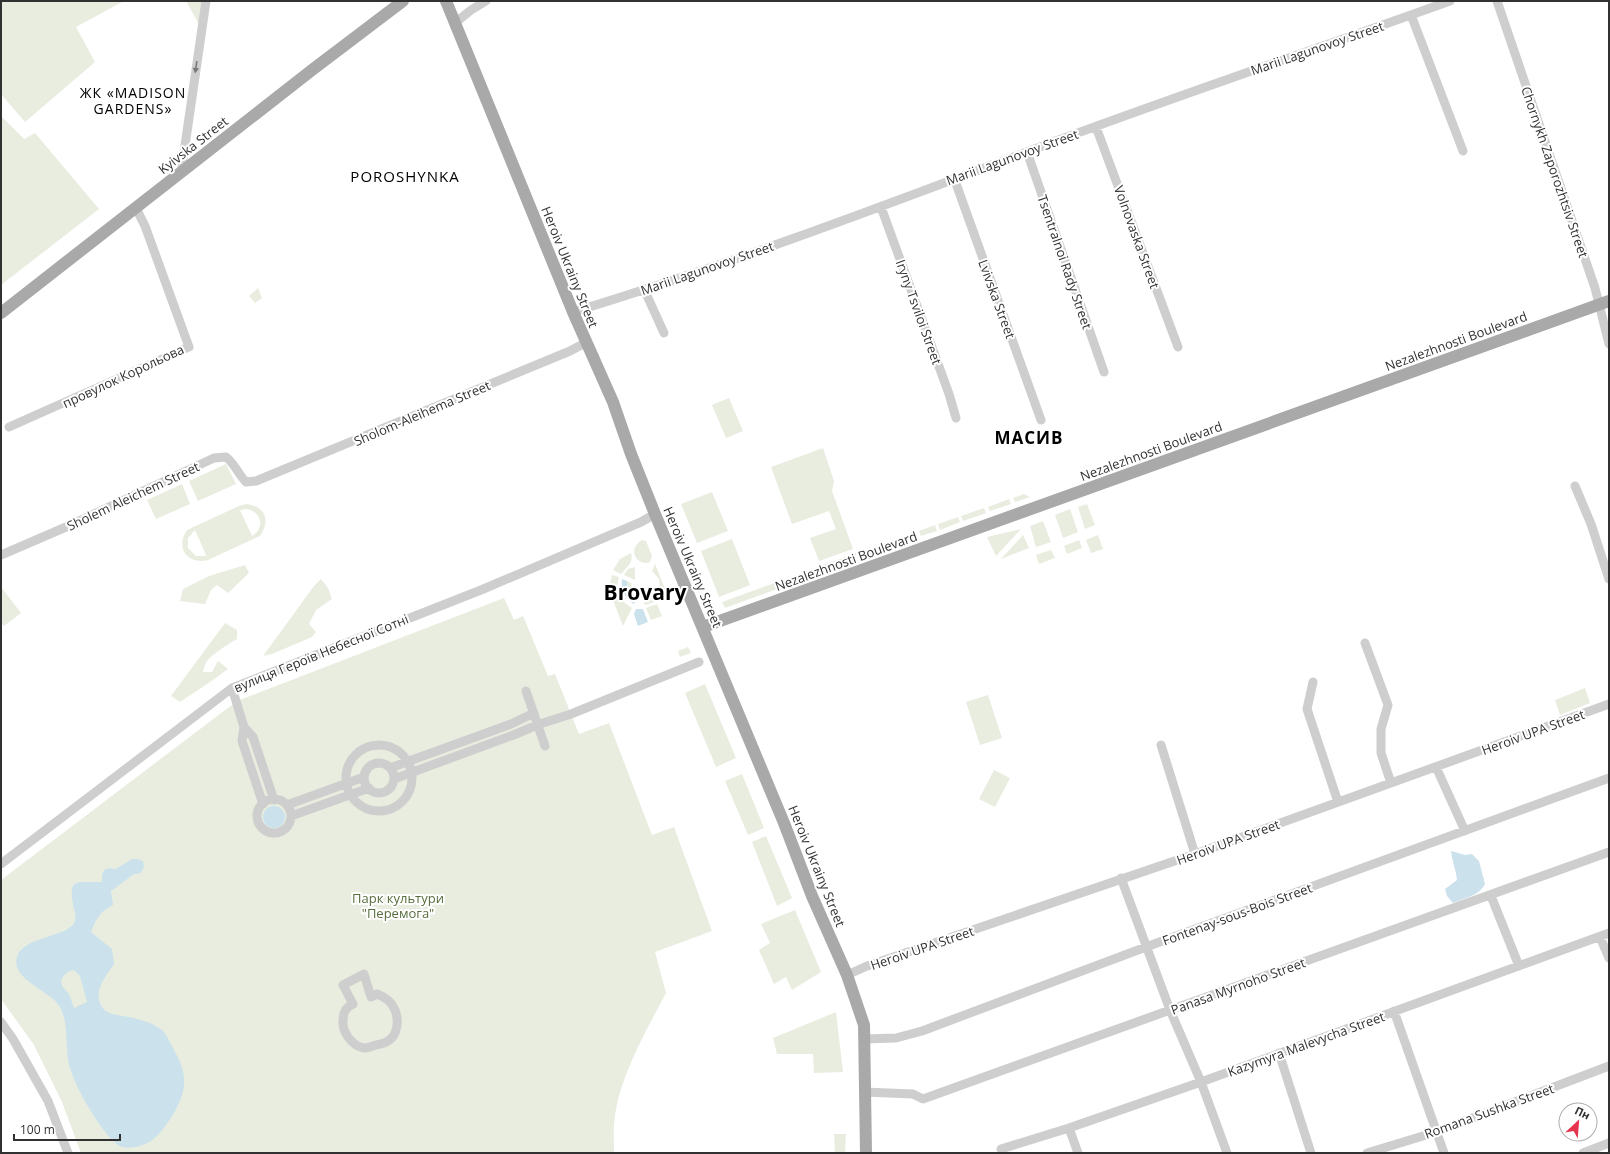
<svg xmlns="http://www.w3.org/2000/svg" width="1610" height="1154" font-family="'Open Sans',sans-serif">
<style>
.green{fill:#e8eddf;fill-rule:evenodd}
.water{fill:#cbe2ed;fill-rule:evenodd}
.lines{fill:none;stroke-linecap:round;stroke-linejoin:round}
.minor{stroke:#cecece;stroke-width:9}
.major{stroke:#a9a9a9;stroke-width:12}
.oneway{fill:#787878}
.labels{text-anchor:middle;dominant-baseline:central;stroke-width:4;stroke-linejoin:round;paint-order:stroke}
.street-label{font-size:13px;fill:#313131;stroke:#fff}
.park-label{font-size:13px;fill:#576d3d;stroke:#fff}
.neighbourhood-label{font-size:14px;letter-spacing:1px;fill:#000;stroke:#fff}
.quarter-label{font-size:15px;letter-spacing:1px;fill:#000;stroke:#fff}
.district-label{font-size:17px;font-weight:bold;letter-spacing:1px;fill:#000;stroke:#fff}
.town-label{font-size:21px;font-weight:bold;fill:#000;stroke:#fff}
</style>
<rect width="100%" height="100%" fill="#fff"/>
<path class="green" d="M1,1H124L76,27L95,62L25,122L1,94Z
M186,1H206L201,28Z
M1,116L24,139L35,133L99,209L1,285Z
M258,288L262,298L255,303L249,296Z
M729,398L743,431L726,438L712,405Z
M823,448L834,481L832,491L853,549L819,561L810,538L836,529L829,511L792,524L771,467Z
M226,464L236,484L198,501L189,481Z
M182,484L190,504L156,519L147,500Z
M712,492L728,531L697,543L681,504Z
M1024,494L1030,497L1015,502L1013,498Z
M1009,499L1011,504L990,511L988,507Z
M246,504C265,506 271,520 260,536L208,560C187,565 175,548 187,530L239,506ZM246,509C261,511 266,527 252,536L240,510ZM195,530L206,555V556H196L188,548V538Z
M1087,504L1095,525L1085,529L1078,507Z
M984,508L986,513L963,521L961,516Z
M1070,509L1078,532L1063,538L1055,515Z
M958,517L960,522L940,530L938,524Z
M1043,521L1051,542L1036,547L1030,526Z
M935,525L937,531L921,536L919,531Z
M1021,529L996,556L987,537Z
M916,532L918,538L897,545L894,540Z
M1023,535L1029,548L1001,559Z
M1098,535L1103,549L1091,553L1086,540Z
M732,539L750,585L719,597L701,551Z
M642,540L646,541L652,556L650,562L647,563C632,562 630,547 642,540Z
M1079,540L1082,548L1067,554L1064,546Z
M890,541L892,547L866,556L861,552Z
M1051,550L1055,558L1039,564L1036,555Z
M631,553C634,563 627,566 621,574L613,570L620,559Z
M856,553V557L853,561L826,571L823,570L820,566Z
M655,564L667,594L660,590L659,579L652,571Z
M245,565L249,573L228,593L217,585L211,590L205,604L180,601L183,589L209,576Z
M635,567V580L624,575L628,569Z
M815,568L817,573L816,575L725,608L722,602Z
M612,575L619,577L617,585L619,592L611,595L609,588Z
M321,579L328,588L332,599L316,610L309,624L316,632L312,637L272,654L263,656L314,586Z
M627,581L631,583L633,592L638,596L636,600L628,592Z
M1,587L21,613L4,626L1,622Z
M642,596L655,602L645,605Z
M504,598L514,620L523,616L548,676L555,674L579,734L609,723L652,835L674,827L712,931L655,952L666,993C647,1029 620,1076 615,1116C613,1128 614,1141 614,1153H81L62,1102L34,1045L1,999V880L237,701Z
M620,598L625,603L632,608L623,626L613,600Z
M657,604L662,616L651,620L646,608Z
M225,623L237,630V639C231,642 213,654 208,660C205,663 204,668 203,672H212L218,661L228,669C212,681 196,691 180,702L171,696Z
M688,647L691,653L680,657L678,651Z
M705,684L736,758L716,767L685,693Z
M1585,688L1590,703L1560,715L1555,700Z
M988,695L1002,738L980,745L966,702Z
M994,770L1010,778L995,807L979,799Z
M742,774L764,828L748,835L725,781Z
M766,836L792,898L777,906L752,842Z
M795,910L821,972L792,990L786,977L774,984L759,950L770,943L761,924Z
M836,1012L843,1072L814,1073L813,1054H777L773,1038Z
M834,1134H846L845,1153H835Z"/>
<path class="water" d="M622,579L627,581L628,592L636,600L634,604C624,597 621,591 622,579Z
M636,609H643L648,622L638,626L634,614Z
M263 817a11 11 0 1 1 22 0a11 11 0 1 1-22 0Z
M1451,851L1465,855L1472,854L1479,861L1485,884C1479,896 1465,898 1453,903L1447,896L1445,889L1457,880C1456,870 1452,861 1451,851Z
M132,859H138L143,861L144,867L141,873L134,874L111,891L113,905L102,912L95,922L91,932L112,949L114,964C106,976 92,992 102,1007C108,1017 127,1015 137,1019C146,1021 156,1025 163,1031C167,1035 170,1043 173,1048C179,1059 185,1070 184,1084C184,1101 165,1131 151,1141C143,1146 126,1151 118,1145C101,1133 73,1084 69,1064C65,1046 69,1024 60,1007C51,990 10,980 17,957C24,935 69,938 75,921C76,917 75,913 74,909C67,876 76,883 102,882V875L104,870L109,868L116,869ZM74,970L80,976L87,1002L74,1008L69,994L62,986L61,980C64,975 67,971 74,970Z"/>
<g class="lines">
<path class="minor" d="M1497,1L1595,288L1609,344
M1411,15L1463,151
M455,23L471,10L486,1
M1096,127L1178,347
M1027,152L1104,372
M181,173L206,1
M954,178L1041,420
M881,207L949,394L956,418
M644,289L664,333
M573,312C731,264 886,205 1040,147C1176,96 1314,50 1450,1
M9,427L189,347L145,226L136,208
M1575,486L1591,524L1609,579
M1,555L66,527L214,458L226,457C235,464 238,474 246,482L256,481L570,351L587,342
M1365,643L1388,705L1381,729V753L1391,783
M1313,682L1307,709L1338,802
M232,688L244,727L242,741L263,804
M526,691L545,746
M244,727L253,737L274,800
M1161,745L1195,854
M346 778a33 33 0 1 1 66 0a33 33 0 1 1-66 0Z
M364 778a15 15 0 1 1 30 0a15 15 0 1 1-30 0Z
M1436,767L1465,831
M390,768L511,724L534,713
M394,779L516,734L537,725L571,714L699,662
M257 816a17 17 0 1 1 34 0a17 17 0 1 1-34 0Z
M287,805L364,777
M291,816L369,788
M1,864L232,688L481,590L641,522L655,514
M1121,878L1170,1010L1201,1082L1227,1153
M1491,896L1519,966
M1600,937L1609,958
M364,974L371,997L377,994C385,997 392,1002 395,1010C399,1020 398,1035 388,1041C385,1043 380,1044 376,1045C373,1046 368,1048 364,1048C352,1046 342,1032 343,1021C343,1012 346,1007 353,1004L343,985Z
M847,975L867,966L1195,854L1609,704
M1394,1011L1444,1153
M1,1022L13,1039L48,1101L68,1153
M864,1039L896,1038L922,1031L1146,947L1609,778
M1279,1053L1311,1153
M864,1092L913,1094L923,1099L1609,852
M1069,1128L1078,1153
M1001,1149L1069,1128L1201,1082L1609,933
M1367,1153L1436,1132L1609,1066
M1583,1153L1609,1143"/>
<path class="major" d="M446,1L573,312L613,402L631,454L655,514L784,823L812,896L847,975L864,1025L866,1153
M1,313L312,70L403,1
M703,627L1609,301"/>
</g>
<defs><path id="oneway-solid" d="M-6-.8H1V-3.2L6.5 0L1 3.2V.8H-6Z"/></defs>
<use class="oneway" href="#oneway-solid" transform="translate(196 67) rotate(98)"/>
<g class="labels">
<g class="street-label">
<text transform="translate(1317 48) rotate(-19)">Marii Lagunovoy Street</text>
<text transform="translate(193 145) rotate(-38)">Kyivska Street</text>
<text transform="translate(1012 157) rotate(-20)">Marii Lagunovoy Street</text>
<text transform="translate(1555 172) rotate(71)">Chornykh Zaporozhtsiv Street</text>
<text transform="translate(1137 237) rotate(70)">Volnovaska Street</text>
<text transform="translate(1065 262) rotate(71)">Tsentralnoi Rady Street</text>
<text transform="translate(570 267) rotate(68)">Heroiv Ukrainy Street</text>
<text transform="translate(707 268) rotate(-19)">Marii Lagunovoy Street</text>
<text transform="translate(997 299) rotate(70)">Lvivska Street</text>
<text transform="translate(919 312) rotate(70)">Iryny Tsviloi Street</text>
<text transform="translate(1456 341) rotate(-20)">Nezalezhnosti Boulevard</text>
<text transform="translate(123 376) rotate(-25)">провулок Корольова</text>
<text transform="translate(422 413) rotate(-23)">Sholom-Aleihema Street</text>
<text transform="translate(1151 451) rotate(-20)">Nezalezhnosti Boulevard</text>
<text transform="translate(133 496) rotate(-25)">Sholem Aleichem Street</text>
<text transform="translate(846 561) rotate(-20)">Nezalezhnosti Boulevard</text>
<text transform="translate(693 567) rotate(67)">Heroiv Ukrainy Street</text>
<text transform="translate(321 653) rotate(-22)">вулиця Героїв Небесної Сотні</text>
<text transform="translate(1533 732) rotate(-20)">Heroiv UPA Street</text>
<text transform="translate(1228 842) rotate(-20)">Heroiv UPA Street</text>
<text transform="translate(817 866) rotate(68)">Heroiv Ukrainy Street</text>
<text transform="translate(1237 914) rotate(-20)">Fontenay-sous-Bois Street</text>
<text transform="translate(922 948) rotate(-19)">Heroiv UPA Street</text>
<text transform="translate(1238 986) rotate(-20)">Panasa Myrnoho Street</text>
<text transform="translate(1306 1044) rotate(-20)">Kazymyra Malevycha Street</text>
<text transform="translate(1489 1111) rotate(-20)">Romana Sushka Street</text>
</g>
<g class="park-label">
<text x="398" y="898">Парк культури<tspan x="398" dy="15">"Перемога"</tspan></text>
</g>
<g class="neighbourhood-label">
<text x="133" y="92">ЖК «MADISON<tspan x="133" dy="16">GARDENS»</tspan></text>
</g>
<g class="quarter-label">
<text x="405" y="176">POROSHYNKA</text>
</g>
<g class="district-label">
<text x="1029" y="437">МАСИВ</text>
</g>
<g class="town-label">
<text x="645" y="592">Brovary</text>
</g>
</g>
<rect width="1610" height="1154" fill="none" stroke="#313131" stroke-width="4"/>
<g transform="translate(1578 1122) rotate(26)"><circle r="19" fill="#ffffff" stroke="#adadad"/>
<path d="M0-3L7 15L0 10L-7 15Z" fill="#e6344f"/>
<text y="-6" font-size="11" font-weight="bold" text-anchor="middle" fill="#313131">Пн</text>
</g>
<path d="M14 1134v6h106v-6" fill="none" stroke="#313131" stroke-width="2"/>
<text x="20" y="1134" font-size="12" fill="#313131" stroke="#ffffff" stroke-width="3" paint-order="stroke">100 m</text>
</svg>
